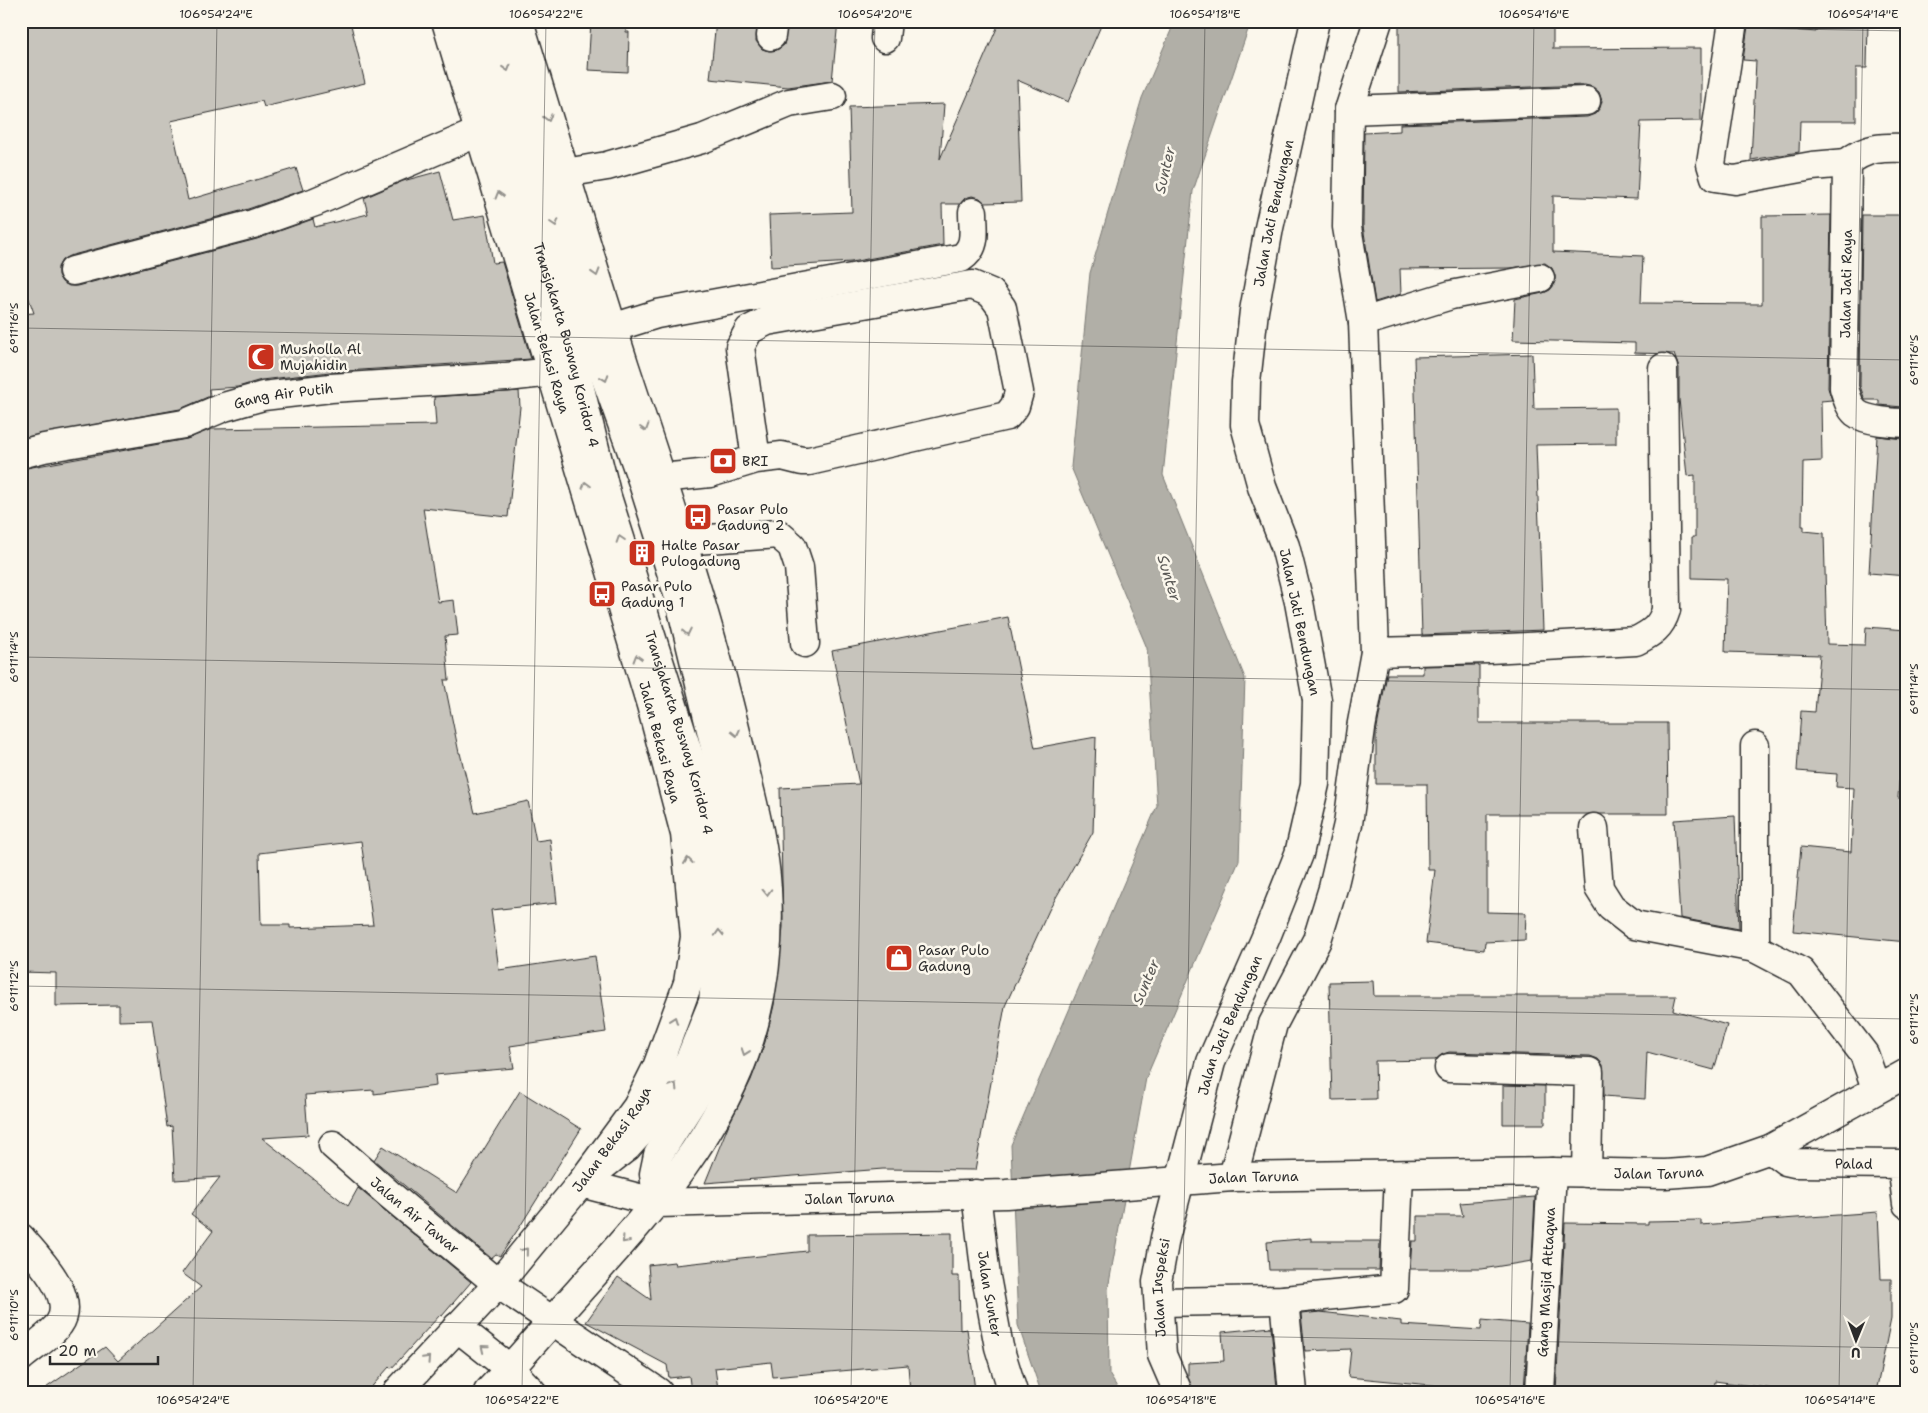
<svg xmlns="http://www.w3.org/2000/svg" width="1928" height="1413" font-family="'Shantell Sans',sans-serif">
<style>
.water{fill:#b1afa7;stroke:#7b7a75}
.building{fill:#c7c4bc;stroke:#2b2b2b;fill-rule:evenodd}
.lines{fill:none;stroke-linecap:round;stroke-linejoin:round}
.minor-casing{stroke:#2b2b2b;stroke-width:31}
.major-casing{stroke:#2b2b2b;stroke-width:31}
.minor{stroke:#fbf7ec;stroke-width:28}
.major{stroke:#fbf7ec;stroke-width:28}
.oneway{stroke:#93918c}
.ticks{fill:none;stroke:#2b2b2b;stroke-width:1;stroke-opacity:0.45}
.labels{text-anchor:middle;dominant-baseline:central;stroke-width:5;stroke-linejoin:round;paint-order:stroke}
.street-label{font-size:14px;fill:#2b2b2b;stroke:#fbf7ec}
.poi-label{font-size:14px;fill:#2b2b2b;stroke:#fbf7ec;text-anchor:start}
.water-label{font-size:15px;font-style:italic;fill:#5a5956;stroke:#fbf7ec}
.neatline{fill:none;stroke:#2b2b2b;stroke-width:2}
.ticks-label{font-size:12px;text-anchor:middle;fill:#2b2b2b}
</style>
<rect width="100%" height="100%" fill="#fbf7ec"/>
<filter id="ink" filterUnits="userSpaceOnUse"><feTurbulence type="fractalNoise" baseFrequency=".02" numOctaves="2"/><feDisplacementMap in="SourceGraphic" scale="10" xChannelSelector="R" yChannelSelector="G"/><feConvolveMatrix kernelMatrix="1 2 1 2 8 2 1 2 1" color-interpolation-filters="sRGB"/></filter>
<g filter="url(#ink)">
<path class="water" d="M1175,21H1251L1193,191L1163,475L1245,678L1239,861L1146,1078L1108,1289L1109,1374L1120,1392H1041L1018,1325L1011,1145L1157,806L1147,648L1071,467L1090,273L1142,98Z"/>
<path class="building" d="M21,21H350L365,83L264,107L262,101L171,121L188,200L296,168L303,190L248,209L69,256L62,260L58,267V275L62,282L69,286H77L257,239L313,219L315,227L368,214L364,198L403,181L440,171L453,220L485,215L493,263L502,262L531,359L330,372L261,380L238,387L209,389L210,396L180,409L21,438V314L34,313L21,277Z
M591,21H627L626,32H629L628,72L588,70Z
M716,21H757L756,41L762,49L769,51L777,50L784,45L788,21H838L832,81L788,87L710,79Z
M1000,21H1103L1068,102L1017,80L1021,202L985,203L980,198L972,196L965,198L960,204H942L943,245L851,262L771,267L769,215L852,212L849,107L944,104L940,159Z
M1399,21H1553V49L1701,48V121L1641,122L1637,199L1553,196V252L1643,256L1641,303L1762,304V216L1831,215L1828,388L1832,400L1821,401L1822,461L1803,462L1802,526H1804V531L1824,533L1827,644L1865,645L1866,627L1907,630L1903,687H1906L1898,798L1907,799V942L1793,931L1801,847L1851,852L1854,788L1836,787L1837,774L1797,771L1801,711L1815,712L1820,655L1725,652L1727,579L1692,578V537H1695V475L1687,476L1679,399V368L1674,354L1635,353V343L1513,340L1515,299L1543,293L1550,290L1555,284V276L1552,268L1545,263L1511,268L1400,269L1401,294L1375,302L1363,226L1364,133L1400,131V124L1587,117L1595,114L1600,108L1602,101L1599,92L1593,87L1585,85L1399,92Z
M1816,21H1868L1867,68H1856V121H1800L1799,152L1751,160L1756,61L1743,60L1748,26L1816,32Z
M1862,215H1907V335H1904L1903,407L1879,405V400H1865L1860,386Z
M1532,354L1534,409L1616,408V444L1536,445L1543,630L1422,635L1414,357Z
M519,391L520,407L508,517L423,508L438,602L454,600L458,635L445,636L449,680H444L459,753H460L475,813L528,801L536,841L550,839L557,903L491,910L499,970L595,956L606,1032L510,1046L514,1068L435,1075L436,1086L374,1094V1090L305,1095L308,1135L262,1138L348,1206L358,1188L471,1282L442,1316L440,1315L391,1369L389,1367L367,1392H40L105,1347L118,1361L201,1287L182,1273L213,1231L191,1214L220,1177L175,1180L172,1126L167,1127L152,1020L119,1021V1005L56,1006V973L21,972V469L187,439L212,429L436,425L434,397ZM361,841L373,925L290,928V925H261L259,853Z
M1877,436L1903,439V447H1907V576L1869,573Z
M1008,617L1035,748L1096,737L1093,832L1049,910L1005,1006L975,1170L883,1169L705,1183L728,1126L751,1080L765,1042L774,1005L783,927L780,788L859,784L832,651Z
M1479,665V723H1667L1668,814H1487V912L1526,913L1525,940L1485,942L1484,950L1426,943L1435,870H1428L1427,784H1376V733L1387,674H1423V666Z
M1735,816L1739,929L1680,918L1674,820Z
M1373,981L1374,996H1676L1673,1010L1727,1025L1714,1070L1647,1052L1645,1099L1604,1096L1603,1065L1598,1059L1590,1056L1449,1052L1441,1055L1435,1060L1375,1061L1376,1099L1332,1100L1329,982Z
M1503,1085L1545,1086V1124H1503Z
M520,1091L581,1129L519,1228L500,1256L496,1254L491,1258L374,1160L383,1146L457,1193Z
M1535,1197L1532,1261L1482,1269H1410L1412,1241H1417V1216H1463L1460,1203Z
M1878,1212L1881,1279H1891V1319L1876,1392H1796L1715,1381L1714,1392H1556L1565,1223L1648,1224V1221L1701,1220V1225Z
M952,1233V1276H959L960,1330L967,1329L975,1390L910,1392L908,1365L773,1377L771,1362L715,1368L718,1389L691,1392L689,1376L669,1378L667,1365L586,1322L618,1277L651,1300L648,1265L674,1262L675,1265L807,1251V1235Z
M1311,1238V1241H1380L1379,1270H1269L1267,1242Z
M1320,1312L1401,1321V1325L1481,1330L1482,1320L1528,1324L1524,1392H1441V1386L1348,1377L1351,1349L1305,1351L1301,1314Z
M1271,1327L1277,1388L1239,1392H1193L1188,1377V1363L1224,1361L1222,1332Z"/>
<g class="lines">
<defs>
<g id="minor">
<path id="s1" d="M470,21L569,344L607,497L691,762L704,809L716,877L719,944L713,1002L690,1059L673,1089L646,1126L627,1147L590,1176"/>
<path d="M492,21L581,308L642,480L679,597L718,759L738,859L744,917V967L728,1028L711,1072L658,1155L654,1174L658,1203"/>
<path d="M1733,21L1711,164L1715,177L1735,180L1812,166L1847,163"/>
<path d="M771,36L773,21"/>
<path d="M885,38L887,21"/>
<path d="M1349,110L1586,101"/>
<path d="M1907,148C1883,147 1866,147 1847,163L1844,388C1847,397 1849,407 1856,413C1866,421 1895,423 1907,423"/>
<path d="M565,173L607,166L702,139L789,103L832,96"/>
<path d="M73,271L253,224L315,202L479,132"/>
<path d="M1363,322L1451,295L1540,278"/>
<path d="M612,328L657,314L961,258C978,247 973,229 973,212"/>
<path id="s2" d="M21,454L44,448L184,424L224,407L263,396L331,388L507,377L552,372"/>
<path d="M662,478L710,473L756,459L782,456L802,461H809L1007,416L1015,406L1019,392L1002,308L991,293L972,285L767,321L749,330L740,347L756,459"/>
<path d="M682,541L778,534L792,546L799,567L805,643"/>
<path d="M1375,652L1489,649L1636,641C1652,633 1661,627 1666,610L1663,368"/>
<path d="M1755,746V948"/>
<path d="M1594,828L1599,888L1611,907L1634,925L1755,948L1801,972L1864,1054L1876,1088"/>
<path d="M1449,1068L1589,1072L1587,1173"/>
<path id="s3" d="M333,1145L390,1195L498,1284L658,1392"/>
<path id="s4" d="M1770,1149L1786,1161L1795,1163L1902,1164L1907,1204"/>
<path d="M1233,1177L1273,1024L1317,940L1333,888L1348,824L1361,728L1375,652L1363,322L1347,227L1349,110L1378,21"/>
<path id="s5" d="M581,1183L658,1203L1006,1194L1233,1177L1552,1172L1665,1174L1707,1171L1770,1149L1907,1073"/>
<path id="s6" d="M976,1194L986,1277L999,1347L1013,1392"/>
<path d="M21,1238C37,1258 78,1297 59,1324C50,1336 33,1347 21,1357"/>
<path d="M1284,1300L1293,1392"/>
<path d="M1159,1302L1284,1300L1394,1289L1399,1175"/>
<path d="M457,1327L510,1369L532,1392"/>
<path id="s7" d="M1178,1392L1162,1355L1157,1282L1165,1238L1211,1062L1266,937L1299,854L1315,784L1317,700L1299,602L1285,546L1262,487L1245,425L1246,382L1254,311L1269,228L1315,21"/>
<path id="s8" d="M1540,1392L1552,1172"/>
</g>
<g id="major">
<path id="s9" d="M397,1392L498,1284L581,1183L637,1107L657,1067L688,983L695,937L685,834L651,705L446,21"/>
<path d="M488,1392C519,1360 548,1325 579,1291C646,1216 720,1137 750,1038C764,991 770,938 767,889C764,839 749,789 738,741C708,614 666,491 625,367C588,252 554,136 519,21"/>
</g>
</defs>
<use href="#minor" class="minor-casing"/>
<use href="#major" class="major-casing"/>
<use href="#minor" class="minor"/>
<use href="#major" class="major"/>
</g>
<defs><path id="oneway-chevron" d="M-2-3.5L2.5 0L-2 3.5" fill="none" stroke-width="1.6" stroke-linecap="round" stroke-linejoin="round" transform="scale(1.25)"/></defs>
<g class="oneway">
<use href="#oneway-chevron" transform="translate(507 68) rotate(73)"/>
<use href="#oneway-chevron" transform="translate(548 118) rotate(73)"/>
<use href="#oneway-chevron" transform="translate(499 195) rotate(-107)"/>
<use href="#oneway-chevron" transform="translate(555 223) rotate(72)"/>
<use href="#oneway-chevron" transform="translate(596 273) rotate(73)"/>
<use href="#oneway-chevron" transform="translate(605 378) rotate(70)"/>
<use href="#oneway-chevron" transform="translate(645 428) rotate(72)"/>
<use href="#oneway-chevron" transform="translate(586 485) rotate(-106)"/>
<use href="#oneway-chevron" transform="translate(620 539) rotate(-108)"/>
<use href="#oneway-chevron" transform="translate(687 632) rotate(78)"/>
<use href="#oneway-chevron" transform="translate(637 658) rotate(-107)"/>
<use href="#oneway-chevron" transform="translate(736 733) rotate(77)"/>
<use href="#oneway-chevron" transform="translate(688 861) rotate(-97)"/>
<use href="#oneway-chevron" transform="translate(767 892) rotate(88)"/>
<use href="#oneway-chevron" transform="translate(719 933) rotate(-93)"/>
<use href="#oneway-chevron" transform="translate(674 1020) rotate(-70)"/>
<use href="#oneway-chevron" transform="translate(745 1052) rotate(109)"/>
<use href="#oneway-chevron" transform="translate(674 1086) rotate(-58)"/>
<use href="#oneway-chevron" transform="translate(625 1240) rotate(132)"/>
<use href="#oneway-chevron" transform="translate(525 1251) rotate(-51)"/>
<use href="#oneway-chevron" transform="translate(484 1348) rotate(-141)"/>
<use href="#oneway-chevron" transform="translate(427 1359) rotate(-47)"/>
</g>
</g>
<path class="ticks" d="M1325,21L1907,31M21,328L1907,360M21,657L1907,690M21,986L1907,1019M21,1315L1907,1348M193,1392L217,21M522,1392L546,21M851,1392L875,21M1181,1392L1205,21M1510,1392L1534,21M1839,1392L1863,21"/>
<defs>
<symbol id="mosque-square" viewBox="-11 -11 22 22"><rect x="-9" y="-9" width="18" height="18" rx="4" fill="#c8321e" stroke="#fbf7ec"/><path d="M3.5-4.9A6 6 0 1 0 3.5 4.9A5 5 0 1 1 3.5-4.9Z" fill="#fff"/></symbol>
<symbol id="bank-square" viewBox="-11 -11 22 22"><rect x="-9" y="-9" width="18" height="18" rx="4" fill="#c8321e" stroke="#fbf7ec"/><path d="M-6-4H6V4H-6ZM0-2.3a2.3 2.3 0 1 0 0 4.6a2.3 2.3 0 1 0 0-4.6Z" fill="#fff"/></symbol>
<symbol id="bus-square" viewBox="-11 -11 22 22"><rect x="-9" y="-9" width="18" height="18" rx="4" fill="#c8321e" stroke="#fbf7ec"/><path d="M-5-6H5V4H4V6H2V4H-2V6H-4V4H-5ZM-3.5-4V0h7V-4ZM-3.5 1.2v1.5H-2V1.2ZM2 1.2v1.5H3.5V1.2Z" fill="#fff"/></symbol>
<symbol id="building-square" viewBox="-11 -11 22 22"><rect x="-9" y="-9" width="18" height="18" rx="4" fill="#c8321e" stroke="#fbf7ec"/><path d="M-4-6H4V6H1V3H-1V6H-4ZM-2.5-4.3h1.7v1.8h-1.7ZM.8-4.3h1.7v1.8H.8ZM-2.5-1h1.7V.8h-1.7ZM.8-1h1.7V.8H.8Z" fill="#fff"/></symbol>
<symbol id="shop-square" viewBox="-11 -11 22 22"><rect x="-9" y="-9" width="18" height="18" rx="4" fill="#c8321e" stroke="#fbf7ec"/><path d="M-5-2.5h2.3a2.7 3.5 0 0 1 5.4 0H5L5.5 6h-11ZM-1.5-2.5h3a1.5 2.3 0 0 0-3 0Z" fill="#fff"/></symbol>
</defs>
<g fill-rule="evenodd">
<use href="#mosque-square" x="245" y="341" width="32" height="32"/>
<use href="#bank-square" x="707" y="445" width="32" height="32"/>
<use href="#bus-square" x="682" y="501" width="32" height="32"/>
<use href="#building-square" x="626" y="537" width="32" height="32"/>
<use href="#bus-square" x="586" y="578" width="32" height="32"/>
<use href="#shop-square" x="883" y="942" width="32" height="32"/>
</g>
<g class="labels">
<g class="street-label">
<text stroke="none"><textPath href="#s7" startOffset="1221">Jalan Jati Bendungan</textPath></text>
<text transform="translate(1846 284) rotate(-89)">Jalan Jati Raya</text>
<text stroke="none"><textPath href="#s1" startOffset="338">Transjakarta Busway Koridor 4</textPath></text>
<text transform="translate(547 353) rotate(73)">Jalan Bekasi Raya</text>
<text stroke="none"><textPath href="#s2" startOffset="270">Gang Air Putih</textPath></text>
<text transform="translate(1300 622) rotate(78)">Jalan Jati Bendungan</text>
<text stroke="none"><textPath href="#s1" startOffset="742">Transjakarta Busway Koridor 4</textPath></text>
<text transform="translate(660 742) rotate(75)">Jalan Bekasi Raya</text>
<text stroke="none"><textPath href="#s7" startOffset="381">Jalan Jati Bendungan</textPath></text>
<text stroke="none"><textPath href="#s9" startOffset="332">Jalan Bekasi Raya</textPath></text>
<text stroke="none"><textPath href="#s4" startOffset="88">Palad</textPath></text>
<text stroke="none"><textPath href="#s5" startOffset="1081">Jalan Taruna</textPath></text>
<text stroke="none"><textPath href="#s5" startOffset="676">Jalan Taruna</textPath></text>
<text stroke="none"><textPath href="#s5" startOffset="271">Jalan Taruna</textPath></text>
<text stroke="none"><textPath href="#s3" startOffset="108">Jalan Air Tawar</textPath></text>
<text stroke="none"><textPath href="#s8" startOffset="110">Gang Masjid Attaqwa</textPath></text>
<text stroke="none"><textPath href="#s7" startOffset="108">Jalan Inspeksi</textPath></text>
<text stroke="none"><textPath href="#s6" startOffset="101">Jalan Sunter</textPath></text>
</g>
<g class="poi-label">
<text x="280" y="349">Musholla Al<tspan x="280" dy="16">Mujahidin</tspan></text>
<text x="742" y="461">BRI</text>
<text x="717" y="509">Pasar Pulo<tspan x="717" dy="16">Gadung 2</tspan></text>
<text x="661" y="545">Halte Pasar<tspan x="661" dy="16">Pulogadung</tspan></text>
<text x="621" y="586">Pasar Pulo<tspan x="621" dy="16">Gadung 1</tspan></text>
<text x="918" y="950">Pasar Pulo<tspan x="918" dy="16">Gadung</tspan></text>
</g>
<g class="water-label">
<text transform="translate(1165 170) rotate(-77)">Sunter</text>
<text transform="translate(1169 578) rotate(73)">Sunter</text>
<text transform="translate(1146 982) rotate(-67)">Sunter</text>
</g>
</g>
<rect width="1928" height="1413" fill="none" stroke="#fbf7ec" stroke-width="55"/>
<g transform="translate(1856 1340) rotate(181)" stroke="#fbf7ec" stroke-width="4" paint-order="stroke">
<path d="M0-4L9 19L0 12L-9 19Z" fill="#2b2b2b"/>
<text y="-8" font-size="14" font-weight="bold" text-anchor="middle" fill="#2b2b2b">U</text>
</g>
<path d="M50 1356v8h108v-8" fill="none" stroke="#2b2b2b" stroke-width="2.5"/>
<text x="58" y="1356" font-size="15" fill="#2b2b2b" stroke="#fbf7ec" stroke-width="4" paint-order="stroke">20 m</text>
<rect x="28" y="28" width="1872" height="1358" class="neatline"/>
<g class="ticks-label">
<text x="216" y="18">106°54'24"E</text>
<text x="546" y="18">106°54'22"E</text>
<text x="875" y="18">106°54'20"E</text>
<text x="1205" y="18">106°54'18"E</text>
<text x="1534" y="18">106°54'16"E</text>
<text x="1863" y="18">106°54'14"E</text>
<text transform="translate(14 328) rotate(-90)" y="4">6°11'16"S</text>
<text transform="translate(1914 360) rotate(-90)" y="4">6°11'16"S</text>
<text transform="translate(14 657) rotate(-90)" y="4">6°11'14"S</text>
<text transform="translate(1914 689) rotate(-90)" y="4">6°11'14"S</text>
<text transform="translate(14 986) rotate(-90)" y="4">6°11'12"S</text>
<text transform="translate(1914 1019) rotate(-90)" y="4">6°11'12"S</text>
<text transform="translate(14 1315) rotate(-90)" y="4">6°11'10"S</text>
<text transform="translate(1914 1348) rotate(-90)" y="4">6°11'10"S</text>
<text x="193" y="1404">106°54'24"E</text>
<text x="522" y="1404">106°54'22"E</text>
<text x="851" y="1404">106°54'20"E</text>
<text x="1181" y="1404">106°54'18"E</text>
<text x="1510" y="1404">106°54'16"E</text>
<text x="1840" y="1404">106°54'14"E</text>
</g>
</svg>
